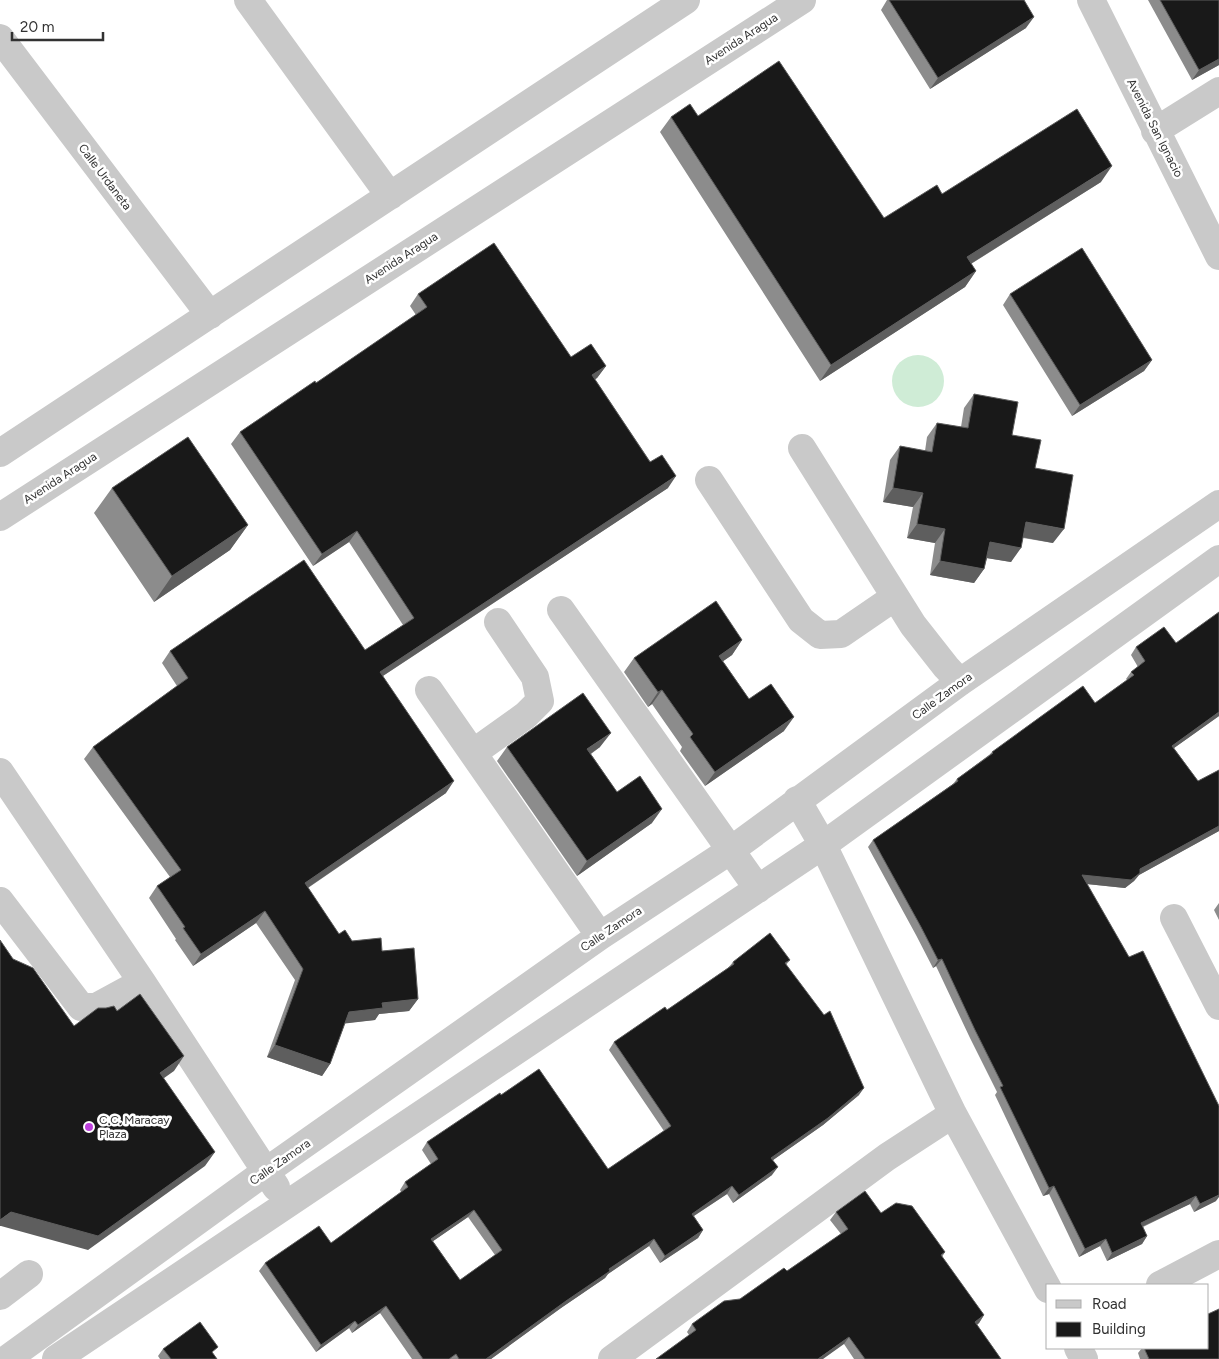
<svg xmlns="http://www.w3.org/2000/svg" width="1219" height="1359" font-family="Figtree,sans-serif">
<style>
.water{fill:#cfecd6}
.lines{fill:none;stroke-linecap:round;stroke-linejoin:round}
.minor{stroke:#c9c9c9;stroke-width:28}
.wall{fill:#8c8c8c;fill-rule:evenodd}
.shaded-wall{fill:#5e5e5e}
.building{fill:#191919;stroke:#5e5e5e;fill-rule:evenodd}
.poi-dot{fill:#bd40dc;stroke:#fff;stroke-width:2}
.labels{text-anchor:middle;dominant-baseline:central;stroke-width:5;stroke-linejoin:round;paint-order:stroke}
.street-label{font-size:12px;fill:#323232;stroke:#fff}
.poi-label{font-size:12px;fill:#323232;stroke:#fff;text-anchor:start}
</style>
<rect width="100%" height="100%" fill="#fff"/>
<path class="water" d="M892 381a26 26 0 1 1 52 0a26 26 0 1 1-52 0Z"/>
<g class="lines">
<path class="minor" d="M248,0L390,196
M1091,0L1219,256
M0,38L210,315
M1155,131L1219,91
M802,448L913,625L946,667L960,682
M0,453L686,0
M709,480L801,620L820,635L841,634L895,597
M0,517L802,0
M561,610L758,889
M429,690L600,936
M473,753L526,715L540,701L535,677L498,622
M0,772L142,982L276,1187
M797,800L823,845L953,1114L1048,1289
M0,901L81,1007H96L142,982
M1174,918L1219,1006
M1160,1285L1219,1254
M0,1296L29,1274
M1078,1348L1084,1359
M7,1359L265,1172L600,936L731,850L960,682L1219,504
M56,1359L823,845L1219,559
M612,1359L887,1157L953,1114"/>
</g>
<path class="wall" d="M887,0H1024L1026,28L930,89L881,10Z
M1148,0H1219V65L1192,80Z
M698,116L884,218L942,194L1101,182L971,264L976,271L965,287L820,381L660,132L671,117Z
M418,294L571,357L606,366L597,378L595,379L668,488L383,676L446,793L308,888L339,934L352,941L382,951L418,999L409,1011L379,1014L375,1020L345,1023L330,1064L322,1076L267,1057L295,980L256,923L193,966L175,940L176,939L149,898L157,886L170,877L84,759L93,747L177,686L162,663L170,651L365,650L403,625L349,542L313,566L231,444L240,432L316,383L416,315L410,306Z
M1010,294L1152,360L1144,371L1072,416L1003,305Z
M974,394L1012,435L1035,468L1053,543L1023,538L1011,562L987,558L984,569L974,583L930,575L935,543L907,538L913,507L883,502L890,460L900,446L925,451L927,437L937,423L961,427L964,408Z
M112,488L248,525L230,550L154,602L94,513Z
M742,640L732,655L723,661L749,699L784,731L705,786L680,751L682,747L652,704L648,707L624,672L634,658Z
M1136,647L1219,716L1174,748L1198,781L1219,770V831L1139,875L1134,881L1125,888L1087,884L1216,1201L1194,1212L1190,1204L1143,1227L1147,1236L1142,1244L1107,1261L1100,1246L1079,1257L1049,1194L1043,1196L995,1095L997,1092L970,1038L936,966L933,968L916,935L868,847L873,840L953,784L957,779L989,755L992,752L1095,703L1127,680L1126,679L1131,672L1138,667L1131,655Z
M507,747H600L591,754L617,792L652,823L577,876L497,761Z
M1219,903V920L1214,910Z
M790,960L786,965L859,1095L823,1125L773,1160L772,1175L733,1203L727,1194L694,1216L703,1230L698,1238L660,1263L649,1246L608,1274L605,1278L561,1308L491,1359H412L380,1313L352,1333L349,1328L316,1352L259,1271L265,1263L331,1243L401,1192L400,1190L405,1182L431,1164L422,1150L427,1142L501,1095L608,1169L664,1131L609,1050L614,1042L667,1010L728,968L733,962ZM468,1217L495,1255L460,1280L433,1241Z
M836,1212L881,1213L945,1252L942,1257L984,1315L979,1323L977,1325L1001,1359H854L844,1344L689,1335L687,1332L692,1324L740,1299L787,1271L841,1234L830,1220Z
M1142,1348H1144L1219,1359H1140L1138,1353Z
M163,1349L213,1354L217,1359H160L158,1356Z"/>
<path class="shaded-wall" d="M1034,17L1026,28L930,89L938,78Z
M1219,59V65L1192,80L1199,70Z
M1112,166L1101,182L956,273L967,257Z
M976,271L965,287L820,381L831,365Z
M1152,360L1144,371L1072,416L1080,405Z
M606,366L597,378L584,387L592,375Z
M676,476L668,488L372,683L380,672Z
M893,488L923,493L913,507L883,502Z
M1026,522L1064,529L1053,543L1016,536Z
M917,524L945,529L935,543L907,538Z
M248,525L230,550L154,602L172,576Z
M357,531L349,542L313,566L322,554Z
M990,542L1021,548L1011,562L980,557Z
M940,561L984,569L974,583L930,575Z
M742,640L732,655L709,671L719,656Z
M662,690L652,704L648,707L658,692Z
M1219,712V716L1167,753L1172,746Z
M794,717L784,731L705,786L715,772Z
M611,733L600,747L577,763L587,749Z
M454,781L446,793L297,895L305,883Z
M662,809L652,823L577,876L587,861Z
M1219,826V831L1139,875L1134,881L1125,888L1077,883L1082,875L1140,869Z
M265,911L256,923L193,966L201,954Z
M942,959L936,966L933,968L938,960Z
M418,999L409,1011L379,1014L375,1020L341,1024L349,1012L382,1003Z
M275,1045L330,1064L322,1076L267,1057Z
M184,1056L174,1071L150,1088L160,1073Z
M864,1088L859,1095L823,1125L766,1165L771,1158Z
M215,1152L205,1166L88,1250L1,1226H0V1220L11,1212Z
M778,1167L772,1175L733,1203L739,1195Z
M732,1186L727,1194L686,1221L692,1214Z
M1054,1186L1049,1194L1043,1196L1049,1188Z
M1219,1195V1197L1216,1201L1194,1212L1200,1204Z
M1196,1196L1190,1204L1135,1230L1141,1223Z
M474,1210L468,1217L426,1246L431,1239Z
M703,1230L698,1238L660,1263L665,1256Z
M1147,1236L1142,1244L1107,1261L1112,1253Z
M654,1239L649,1246L608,1274L605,1278L561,1308L491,1359H486L609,1269Z
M1106,1239L1100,1246L1079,1257L1085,1249Z
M386,1306L380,1313L352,1333L358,1325Z
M984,1315L979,1323L970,1330L975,1322Z
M355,1321L349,1328L316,1352L321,1345Z
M849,1337L844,1344L823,1359H818Z"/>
<path class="building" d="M889,0H1024L1034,17L938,78Z
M1160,0H1219V59L1199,70Z
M779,61L884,218L937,185L942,194L1077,109L1112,166L967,257L976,271L831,365L671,117L690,104L698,116Z
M494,243L571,357L591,344L606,366L592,375L650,462L662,455L676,476L380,672L454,781L305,883L339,934L345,930L352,941L381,938L382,951L414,948L418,999L382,1003L383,1008L349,1012L330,1064L275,1045L303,969L265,911L201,954L183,928L185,927L157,886L181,870L93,747L188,678L170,651L304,560L365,650L414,618L357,531L322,554L240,432L315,381L316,383L427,307L418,294Z
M1082,248L1152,360L1080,405L1010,294Z
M974,394L1018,402L1012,435L1041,440L1035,468L1073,475L1064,529L1026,522L1021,548L990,542L984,569L940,561L945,529L917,524L923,493L893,488L900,446L932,452L937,423L968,428Z
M188,437L248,525L172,576L112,488Z
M716,601L742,640L719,656L749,699L771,684L794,717L715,772L690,737L693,734L662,690L658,692L634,658Z
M1219,612V712L1172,746L1198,781L1219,770V826L1140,869V873L1131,880L1082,875L1129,957L1143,951L1219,1106V1195L1200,1204L1196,1196L1141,1223L1147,1236L1112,1253L1106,1239L1085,1249L1054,1186L1049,1188L1000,1087L1003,1086L975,1030L942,959L938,960L921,927L873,840L958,781L957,779L993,753L992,752L1083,686L1095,703L1134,675L1131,672L1145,661L1136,647L1164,627L1176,643Z
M583,693L611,733L587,749L617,792L640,776L662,809L587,861L507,747Z
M770,933L790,960L785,963L824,1015L830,1011L864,1088L828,1118L771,1158L778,1167L739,1195L732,1186L692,1214L703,1230L665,1256L654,1239L609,1269L610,1271L566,1301L486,1359H459L456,1354L449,1359H423L386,1306L358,1325L355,1321L321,1345L265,1263L319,1226L331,1243L408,1187L405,1182L438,1159L427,1142L500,1093L501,1095L539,1069L608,1169L671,1126L614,1042L665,1007L667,1010L734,964L733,962ZM474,1210L502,1250L460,1280L431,1239Z
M0,940L13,959L33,968L74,1026L98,1008H106L114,1006L117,1011L140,994L184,1056L160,1073L215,1152L98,1236L11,1212L0,1220Z
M865,1191L881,1213L896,1203L912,1206L945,1252L941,1255L984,1315L975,1322L1001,1359H865L849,1337L818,1359H656L696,1330L692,1324L724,1301L740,1299L784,1268L787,1271L848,1229L836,1212Z
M1219,1309V1359H1149L1144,1348H1208V1314Z
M200,1322L218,1347L212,1352L217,1359H171L163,1349Z"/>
<circle class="poi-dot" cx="89" cy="1127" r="5"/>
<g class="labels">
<g class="street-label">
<text transform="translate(741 39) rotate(-33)">Avenida Aragua</text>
<text transform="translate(1155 128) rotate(63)">Avenida San Ignacio</text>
<text transform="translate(105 177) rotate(53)">Calle Urdaneta</text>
<text transform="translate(401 258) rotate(-33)">Avenida Aragua</text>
<text transform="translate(60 478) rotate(-33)">Avenida Aragua</text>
<text transform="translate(942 696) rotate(-36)">Calle Zamora</text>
<text transform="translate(611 929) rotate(-34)">Calle Zamora</text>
<text transform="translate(280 1162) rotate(-35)">Calle Zamora</text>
</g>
<g class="poi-label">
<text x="99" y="1120">C.C. Maracay<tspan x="99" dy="14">Plaza</tspan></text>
</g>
</g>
<rect x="1046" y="1284" width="162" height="65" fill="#ffffff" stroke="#adadad"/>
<rect x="1056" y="1300" width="25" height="8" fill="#c9c9c9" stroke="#adadad"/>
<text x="1092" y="1309" font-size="15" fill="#323232">Road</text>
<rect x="1056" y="1322" width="25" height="15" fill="#191919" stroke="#adadad"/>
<text x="1092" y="1334" font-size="15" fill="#323232">Building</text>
<path d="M12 32v8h91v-8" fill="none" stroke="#323232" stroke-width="2.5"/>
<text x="20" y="32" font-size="15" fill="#323232" stroke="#ffffff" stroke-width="4" paint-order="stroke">20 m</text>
</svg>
